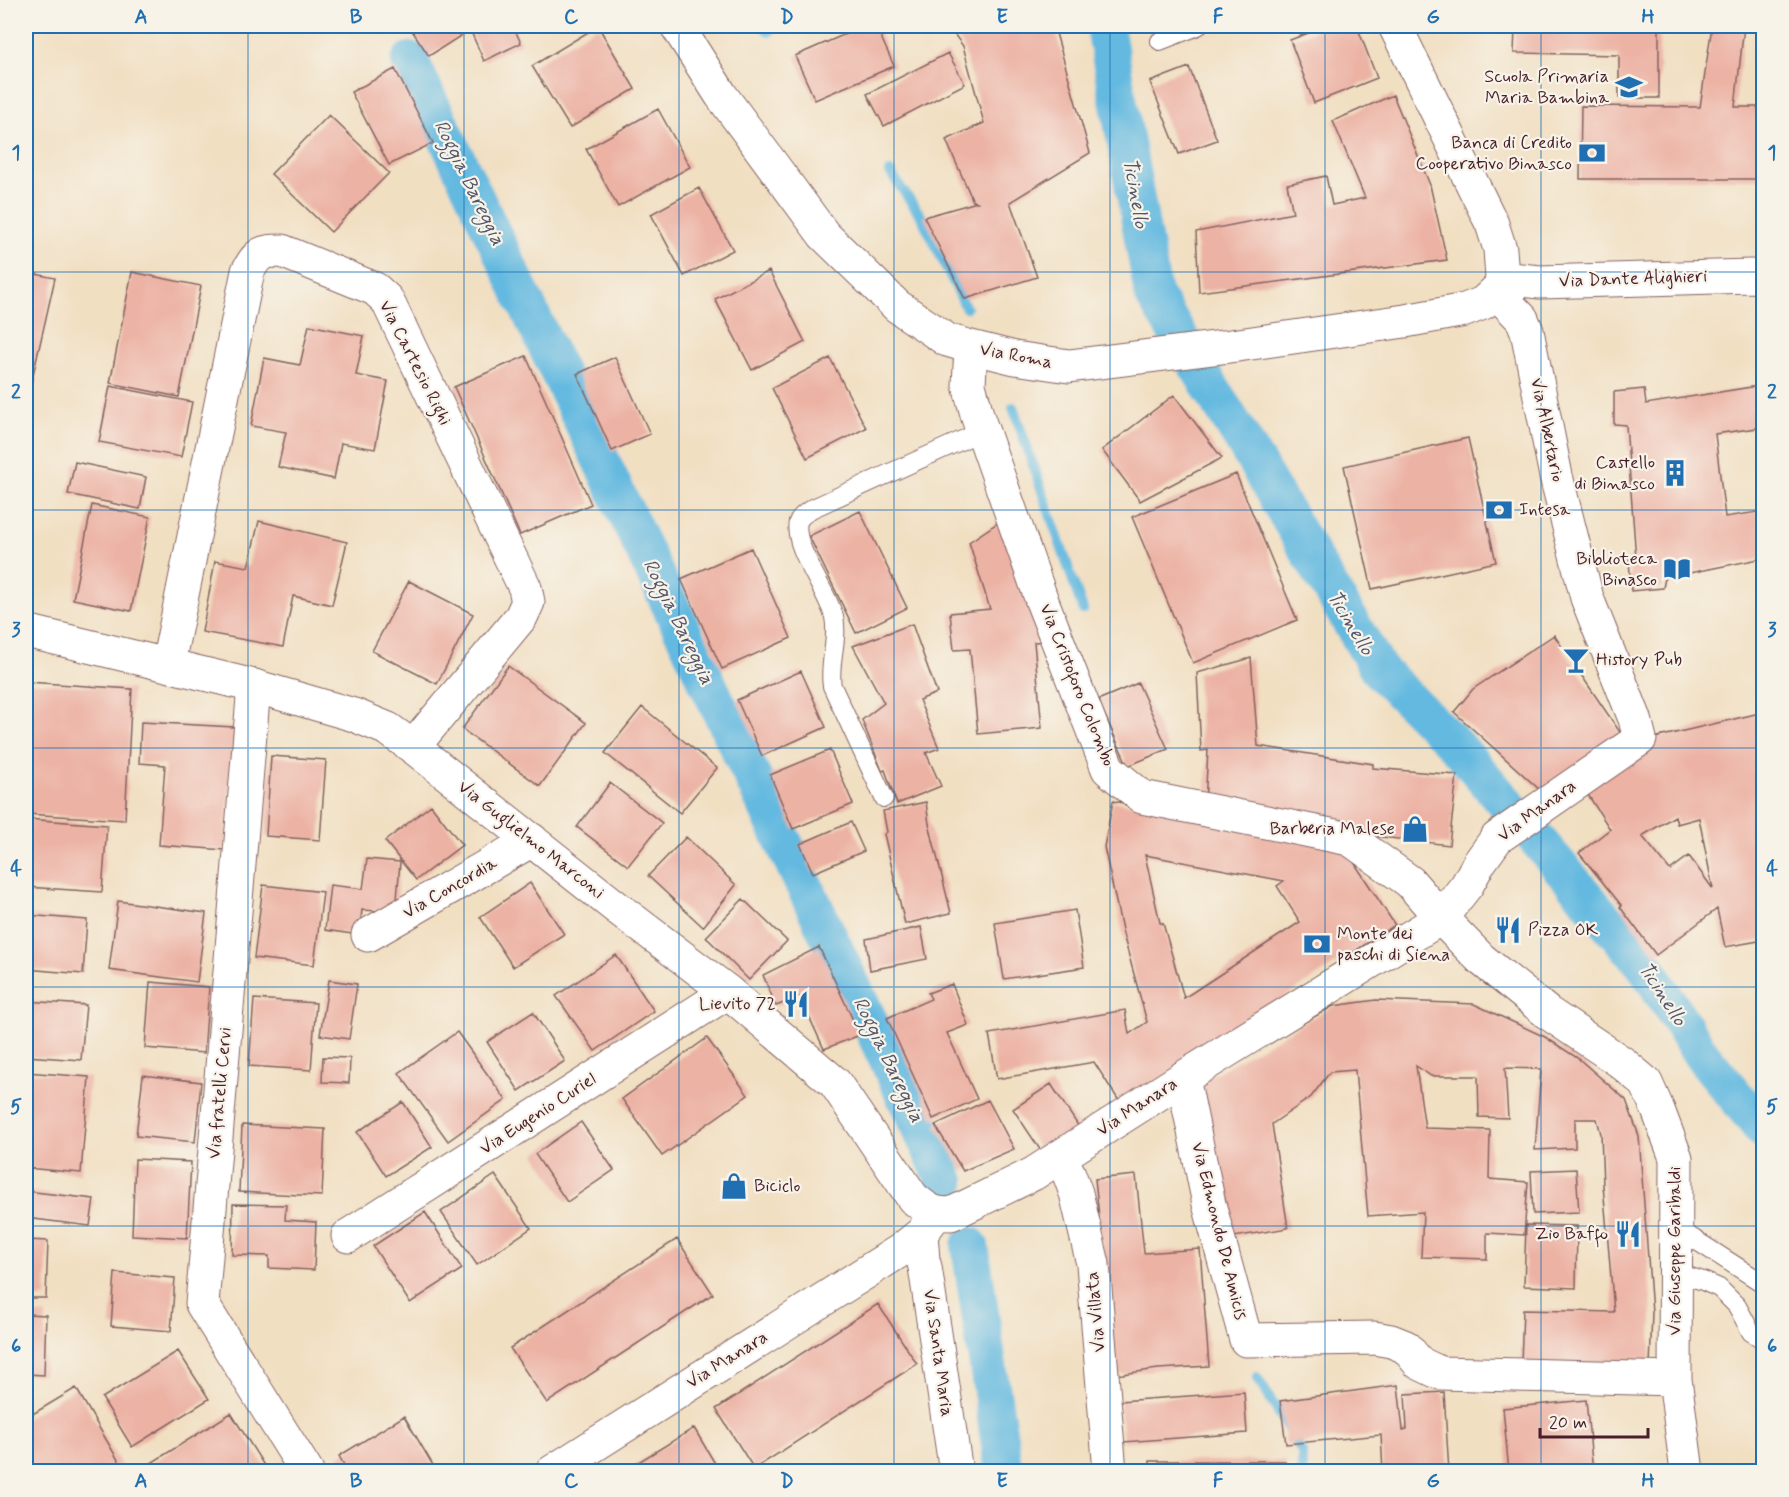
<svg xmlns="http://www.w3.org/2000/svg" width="1789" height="1497" font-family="Mynerve,sans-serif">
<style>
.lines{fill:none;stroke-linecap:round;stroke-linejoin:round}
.stream{stroke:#63b9e0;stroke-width:10}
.canal{stroke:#63b9e0;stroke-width:38}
.building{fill:#ecb2a4;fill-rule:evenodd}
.lane-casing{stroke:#846260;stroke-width:20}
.street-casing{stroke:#846260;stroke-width:35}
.secondary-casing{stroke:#846260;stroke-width:35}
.lane{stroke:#fff;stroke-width:18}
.street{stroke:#fff;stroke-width:33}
.secondary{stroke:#fff;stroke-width:33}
.grid{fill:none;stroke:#1f6fb2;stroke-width:1.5;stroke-opacity:0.55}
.labels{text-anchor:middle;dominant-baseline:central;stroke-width:4.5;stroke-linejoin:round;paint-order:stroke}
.poi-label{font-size:18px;fill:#4a1f2b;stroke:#f7f3e8;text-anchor:end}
.street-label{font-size:18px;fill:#4a1f2b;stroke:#f7f3e8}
.water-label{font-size:20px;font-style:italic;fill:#53556a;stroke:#f7f3e8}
.neatline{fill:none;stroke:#1f6fb2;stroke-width:2}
.grid-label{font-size:20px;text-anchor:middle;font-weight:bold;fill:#1f6fb2}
</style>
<rect width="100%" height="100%" fill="#f7f3e8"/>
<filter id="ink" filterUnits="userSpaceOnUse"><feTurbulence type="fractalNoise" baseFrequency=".0167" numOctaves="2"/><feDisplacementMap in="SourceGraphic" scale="12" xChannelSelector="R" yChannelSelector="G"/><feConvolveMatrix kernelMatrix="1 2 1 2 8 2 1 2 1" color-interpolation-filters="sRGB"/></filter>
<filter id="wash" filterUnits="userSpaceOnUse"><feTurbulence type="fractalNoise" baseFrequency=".008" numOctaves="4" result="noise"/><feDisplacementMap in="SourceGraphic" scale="24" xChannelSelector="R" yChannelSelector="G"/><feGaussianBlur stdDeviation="1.35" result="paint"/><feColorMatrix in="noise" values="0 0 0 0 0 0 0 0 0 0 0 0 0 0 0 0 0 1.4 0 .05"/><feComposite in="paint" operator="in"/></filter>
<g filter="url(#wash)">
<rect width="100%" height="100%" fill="#f1dfc2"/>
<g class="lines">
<path class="stream" d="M764,26L769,32
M890,172L921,216L966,308
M1013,407L1083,610
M1257,1377L1302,1452V1472"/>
<path class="canal" d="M1105,26L1153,294L1241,437L1379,670L1461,751L1646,967L1701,1054L1764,1131
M410,61L946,1182
M970,1246L1004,1472"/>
</g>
<g id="blocks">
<path class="building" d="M409,26H476L429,56Z
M485,26H513L521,43L484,61L472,34Z
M598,26L635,89L570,128L532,66Z
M864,26H876L894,66L815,100L795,56Z
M948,26H1054L1090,153L1010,202L1037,277L965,299L924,217L977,202L973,201L946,140L984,123L963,46Z
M1327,26H1357L1377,78L1314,103L1290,40Z
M1472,26H1659V98H1619V55L1514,53L1515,29L1472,27Z
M1712,26H1744L1735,107H1764V179H1580L1581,106L1700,107Z
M948,53L965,84L884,126L867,94Z
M1189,67L1217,140L1179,154L1150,82Z
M395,69L433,143L389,165L351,92Z
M1393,95L1430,185L1447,260L1199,292L1196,232L1293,213L1287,184L1326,176L1332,205L1365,198L1333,121Z
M658,109L690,167L618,207L586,149Z
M329,115L389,173L331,232L271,174Z
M699,188L733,250L684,276L651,214Z
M769,271L805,342L752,370L715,299Z
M26,272L55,278L26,406Z
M132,272L201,286L179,397L110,383Z
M309,325L364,336L356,375L388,381L375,449L341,443L334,479L278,467L286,432L251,426L264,358L300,365Z
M526,356L591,504L520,535L454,387Z
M615,357L650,434L612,451L577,374Z
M830,358L866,428L807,458L772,388Z
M1764,385V427L1715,434L1725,517L1764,511V558L1665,578L1663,588L1631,591L1629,558L1636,559L1626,425L1614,424V392L1644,389L1646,404Z
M110,386L192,402L181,457L99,442Z
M1174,395L1222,458L1140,501L1102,450Z
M1468,438L1496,562L1372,589L1344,466Z
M75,462L146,477L140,509L68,494Z
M1236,474L1297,620L1193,663L1132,517Z
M92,505L150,517L131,611L73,599Z
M860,511L907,608L856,633L809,536Z
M259,521L347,542L332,605L293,596L283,647L202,632L215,561L248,567Z
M999,522L1048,641L1034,642L1042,728L978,734L970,649L954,650L950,613L990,609L969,542Z
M751,548L791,638L722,669L681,579Z
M409,581L473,614L437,684L372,651Z
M912,624L937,693L919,700L939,748L926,753L941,786L897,804L885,770L882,771L862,720L884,703L853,646Z
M1554,635L1622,735L1540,790L1454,712L1473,689Z
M1251,658L1258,746L1373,764V768L1457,775L1449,845L1364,835L1205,803L1208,750L1201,751L1197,673Z
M508,666L586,723L540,786L462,729Z
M801,671L826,727L762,756L737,700Z
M27,682L132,689L125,820L26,814Z
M1138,683L1168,749L1128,766L1098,700Z
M642,707L717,768L680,813L605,753Z
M1764,712V940L1725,947L1717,909L1656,955L1620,907L1622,906L1579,853L1610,829L1581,784L1654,738ZM1675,816L1677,824L1699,818L1713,889L1689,856L1670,870L1642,836Z
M141,722L234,727L225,850L159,845L165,765L139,763Z
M830,750L853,804L793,829L770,775Z
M271,756L326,760L320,840L266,836Z
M610,783L662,823L628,866L577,827Z
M1113,801L1342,844L1395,925L1121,1104L1094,1062L997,1079L989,1034L1125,1010L1129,1034L1147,1022L1123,934L1104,847ZM1145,855L1284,881L1277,886L1300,922L1184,998L1163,923H1160Z
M926,802L929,824L951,913L905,924L884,834L887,832L883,811Z
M431,805L462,845L416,880L385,841Z
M26,819L107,825L102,892L26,887Z
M851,822L864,851L813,873L800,844Z
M686,837L736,885L703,927L648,876Z
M367,859L400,862L396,912L362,910L359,935L325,930L330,885L363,889Z
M530,883L564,934L513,967L480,917Z
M263,885L323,892L314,965L254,958Z
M743,899L787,941L749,980L706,937Z
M118,901L206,913L197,982L109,970Z
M1075,910L1084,967L1004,979L995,923Z
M26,915L87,920L83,974L26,969Z
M921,927L927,959L870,970L866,939Z
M819,947L860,1035L824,1049L800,997L776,1006L763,975Z
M616,955L654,1011L595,1051L556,996Z
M329,980L357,984L349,1039L320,1035Z
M150,982L209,987L204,1053L145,1048Z
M952,984L968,1025L947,1033L977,1099L933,1119L887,1018L931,999L928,993Z
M254,999L316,1003L311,1070L249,1066Z
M1376,1000L1474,1004L1545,1037L1579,1059L1626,1100L1639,1136L1652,1312L1650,1367L1521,1363L1523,1310L1614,1312L1603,1185L1601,1134L1597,1119H1575V1148L1535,1150L1541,1069L1505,1068L1508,1118L1479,1117L1478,1076H1431L1416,1066L1425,1128L1490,1130L1489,1179L1528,1182L1524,1235L1487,1233V1259L1421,1257L1423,1212L1368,1216L1355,1070L1330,1072L1311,1097L1272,1124L1288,1228L1222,1239L1192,1087L1333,1006Z
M26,1001L86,1005L81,1060L26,1056Z
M533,1012L565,1061L519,1091L487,1042Z
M457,1032L506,1100L448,1141L399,1073Z
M707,1038L748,1095L662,1156L622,1099Z
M323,1057L350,1058L349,1083L322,1082Z
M26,1072L89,1077L81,1173L26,1168Z
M143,1075L201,1082L195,1142L136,1136Z
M1051,1084L1079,1127L1041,1151L1013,1109Z
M988,1100L1014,1149L963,1171L935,1125Z
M403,1102L432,1147L386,1176L357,1132Z
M581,1122L614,1170L567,1202L535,1154Z
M242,1125L325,1129L322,1196L239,1192Z
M135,1159L191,1162L187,1238L132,1235Z
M1576,1169L1579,1212L1533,1214L1531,1171Z
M495,1175L531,1228L477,1265L441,1212Z
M1136,1175L1144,1253L1200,1249L1209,1366L1158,1369L1116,1375L1095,1179Z
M26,1191L94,1199L90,1226L26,1218Z
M233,1204L286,1205L285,1220L316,1222L314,1270L269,1268V1256L232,1255Z
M425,1212L462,1269L410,1303L373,1246Z
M1526,1225L1577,1226L1576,1288L1524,1286Z
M677,1239L713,1294L547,1403L510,1348Z
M26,1240L48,1241L46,1298H26Z
M115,1273L175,1278L171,1331L111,1326Z
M878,1304L917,1364L754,1469L716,1409Z
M26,1314L46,1315L44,1375L26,1374Z
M178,1351L209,1399L132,1447L102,1398Z
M1398,1385L1403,1430L1407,1429L1405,1394L1444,1392L1449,1472H1383L1381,1435L1286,1444L1280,1401Z
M76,1388L121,1465L111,1472H26V1418Z
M1244,1392L1247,1433L1123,1442L1120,1401Z
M1586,1400L1593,1472H1509L1503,1408Z
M231,1413L265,1467L259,1472H152L148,1465Z
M404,1416L437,1472H348L339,1456Z
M694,1428L720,1472H622Z
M1150,1461H1285L1286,1472H1150Z"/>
</g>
</g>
<g filter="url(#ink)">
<use href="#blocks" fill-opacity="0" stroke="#846260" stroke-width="1.5"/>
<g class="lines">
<defs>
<path id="lane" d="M1160,41L1198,26
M884,798L832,686C828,663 839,640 834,617C828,592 792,546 798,522C800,516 806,513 811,509L982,431
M1675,1227L1764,1284
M1675,1272L1703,1281L1719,1288L1737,1306L1751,1332L1764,1340"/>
<path id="street" d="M168,664L248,271C258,253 261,251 282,251L375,289L387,300L525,588L528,602L521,617L413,747
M254,686L202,1304L307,1472
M1441,918L1481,959L1548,1013L1621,1062L1646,1083L1658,1110L1676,1158L1675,1379L1687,1472
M368,935L532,840
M1183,1078L1209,1204L1246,1340L1374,1338L1391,1341L1406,1347L1419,1363L1440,1373L1675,1379
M1060,1157L1069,1174L1076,1193L1093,1264L1110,1472
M921,1234L923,1260L925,1267L956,1472
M348,1236L728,992
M552,1472L901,1250L921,1234L936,1214"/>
<path id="secondary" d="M677,26L721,95L824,235L897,306L947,340L971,347L1015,358L1069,366L1238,345L1405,321L1465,310L1483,303L1500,287L1502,278L1500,249L1492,224L1395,26
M1502,278L1540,282L1751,276L1764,278
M971,347L969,385L978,418L1042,601L1108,769L1142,797L1350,839L1410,882L1441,918
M26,631L254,686L354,715L388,729L413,747L616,907L728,992L835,1083L913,1198C928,1210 932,1214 951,1214L1033,1174L1183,1078L1441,918L1467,885L1479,863L1497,838L1640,739L1635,719L1587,598L1556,476L1527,331L1522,319L1496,292"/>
</defs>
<use href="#lane" class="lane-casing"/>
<use href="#street" class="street-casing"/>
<use href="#secondary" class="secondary-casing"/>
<use href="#lane" class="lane"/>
<use href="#street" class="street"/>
<use href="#secondary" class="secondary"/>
</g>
</g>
<path class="grid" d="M248,26V1472M464,26V1472M679,26V1472M894,26V1472M1110,26V1472M1325,26V1472M1541,26V1472M26,272H1764M26,510H1764M26,748H1764M26,987H1764M26,1226H1764"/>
<defs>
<symbol id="school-bare" viewBox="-9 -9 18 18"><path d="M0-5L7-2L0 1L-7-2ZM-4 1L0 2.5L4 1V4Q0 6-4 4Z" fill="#1f6fb2" stroke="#f7f3e8" stroke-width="2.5" paint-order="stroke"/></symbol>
<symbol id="bank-bare" viewBox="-9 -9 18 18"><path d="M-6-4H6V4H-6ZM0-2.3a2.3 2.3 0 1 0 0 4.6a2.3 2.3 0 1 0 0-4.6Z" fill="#1f6fb2" stroke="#f7f3e8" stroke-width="2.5" paint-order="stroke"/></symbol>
<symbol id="building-bare" viewBox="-9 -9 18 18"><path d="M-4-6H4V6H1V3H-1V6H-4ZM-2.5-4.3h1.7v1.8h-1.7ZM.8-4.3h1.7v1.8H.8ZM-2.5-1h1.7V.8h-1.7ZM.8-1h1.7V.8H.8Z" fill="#1f6fb2" stroke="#f7f3e8" stroke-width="2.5" paint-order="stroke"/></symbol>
<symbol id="library-bare" viewBox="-9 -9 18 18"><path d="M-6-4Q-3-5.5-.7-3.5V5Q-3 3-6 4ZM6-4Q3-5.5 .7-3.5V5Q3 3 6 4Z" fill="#1f6fb2" stroke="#f7f3e8" stroke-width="2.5" paint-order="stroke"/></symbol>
<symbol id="bar-bare" viewBox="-9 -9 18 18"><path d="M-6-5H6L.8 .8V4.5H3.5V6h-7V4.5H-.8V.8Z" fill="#1f6fb2" stroke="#f7f3e8" stroke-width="2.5" paint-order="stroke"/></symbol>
<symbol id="shop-bare" viewBox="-9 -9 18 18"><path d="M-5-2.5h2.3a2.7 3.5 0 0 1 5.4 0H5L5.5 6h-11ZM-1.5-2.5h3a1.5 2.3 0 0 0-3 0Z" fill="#1f6fb2" stroke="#f7f3e8" stroke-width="2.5" paint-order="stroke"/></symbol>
<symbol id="restaurant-bare" viewBox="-9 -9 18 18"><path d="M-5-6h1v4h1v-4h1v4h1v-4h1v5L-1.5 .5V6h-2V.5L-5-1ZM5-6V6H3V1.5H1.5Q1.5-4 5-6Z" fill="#1f6fb2" stroke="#f7f3e8" stroke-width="2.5" paint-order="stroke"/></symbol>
</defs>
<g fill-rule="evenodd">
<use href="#school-bare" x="1610" y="68" width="38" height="38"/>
<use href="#bank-bare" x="1573" y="134" width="38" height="38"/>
<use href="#building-bare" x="1656" y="454" width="38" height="38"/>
<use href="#bank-bare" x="1480" y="491" width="38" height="38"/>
<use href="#library-bare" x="1658" y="550" width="38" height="38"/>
<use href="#bar-bare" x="1557" y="641" width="38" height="38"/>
<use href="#shop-bare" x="1396" y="810" width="38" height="38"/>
<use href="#restaurant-bare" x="1489" y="911" width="38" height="38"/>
<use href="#bank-bare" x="1298" y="925" width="38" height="38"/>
<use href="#restaurant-bare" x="777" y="985" width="38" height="38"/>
<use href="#shop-bare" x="715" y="1167" width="38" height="38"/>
<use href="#restaurant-bare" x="1609" y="1215" width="38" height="38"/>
</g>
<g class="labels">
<g class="poi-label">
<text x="1609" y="77">Scuola Primaria<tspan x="1609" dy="21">Maria Bambina</tspan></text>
<text x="1572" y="143">Banca di Credito<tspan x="1572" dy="21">Cooperativo Binasco</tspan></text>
<text x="1655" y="463">Castello<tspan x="1655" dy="21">di Binasco</tspan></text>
<text x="1519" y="510" text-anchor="start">Intesa</text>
<text x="1657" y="559">Biblioteca<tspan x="1657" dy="21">Binasco</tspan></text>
<text x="1596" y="660" text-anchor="start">History Pub</text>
<text x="1395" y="829">Barberia Malese</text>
<text x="1528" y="930" text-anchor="start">Pizza OK</text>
<text x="1337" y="934" text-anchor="start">Monte dei<tspan x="1337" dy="21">paschi di Siena</tspan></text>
<text x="776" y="1004">Lievito 72</text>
<text x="754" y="1186" text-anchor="start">Biciclo</text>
<text x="1608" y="1234">Zio Baffo</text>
</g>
<g class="street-label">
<text transform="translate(1633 279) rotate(-2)">Via Dante Alighieri</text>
<text transform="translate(1016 356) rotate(11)">Via Roma</text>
<text transform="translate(415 363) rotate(63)">Via Cartesio Righi</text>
<text transform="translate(1547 430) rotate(78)">Via Albertario</text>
<text transform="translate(1077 685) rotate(68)">Via Cristoforo Colombo</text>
<text transform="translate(1537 811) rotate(-36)">Via Manara</text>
<text transform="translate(531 840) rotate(38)">Via Guglielmo Marconi</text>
<text transform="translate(450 888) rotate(-30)">Via Concordia</text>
<text transform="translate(220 1093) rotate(-85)">Via fratelli Cervi</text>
<text transform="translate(1137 1107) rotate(-33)">Via Manara</text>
<text transform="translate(538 1114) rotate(-33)">Via Eugenio Curiel</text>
<text transform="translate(1219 1231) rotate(76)">Via Edmondo De Amicis</text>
<text transform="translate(1675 1251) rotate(-90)">Via Giuseppe Garibaldi</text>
<text transform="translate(1096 1312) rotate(-95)">Via Villata</text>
<text transform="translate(938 1353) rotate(82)">Via Santa Maria</text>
<text transform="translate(727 1360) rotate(-32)">Via Manara</text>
</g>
<g class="water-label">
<text transform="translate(469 183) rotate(64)">Roggia Bareggia</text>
<text transform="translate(1135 193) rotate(80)">Ticinello</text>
<text transform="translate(678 622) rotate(64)">Roggia Bareggia</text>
<text transform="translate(1350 623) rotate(59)">Ticinello</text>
<text transform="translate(1662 994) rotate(57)">Ticinello</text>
<text transform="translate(888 1060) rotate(64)">Roggia Bareggia</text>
</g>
</g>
<rect width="1789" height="1497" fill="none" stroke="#f7f3e8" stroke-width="66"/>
<path d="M1540 1428v9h108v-9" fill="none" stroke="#4a1f2b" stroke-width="3"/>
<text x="1549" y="1428" font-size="18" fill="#4a1f2b" stroke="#f7f3e8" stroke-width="4.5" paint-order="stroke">20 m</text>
<rect x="33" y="33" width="1723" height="1431" class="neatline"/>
<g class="grid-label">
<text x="141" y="23">A</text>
<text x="356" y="23">B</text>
<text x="571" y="23">C</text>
<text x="787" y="23">D</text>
<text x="1002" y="23">E</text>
<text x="1218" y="23">F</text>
<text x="1433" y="23">G</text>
<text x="1648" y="23">H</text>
<text x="16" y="159">1</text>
<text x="1772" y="159">1</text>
<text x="16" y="398">2</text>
<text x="1772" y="398">2</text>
<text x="16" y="636">3</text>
<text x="1772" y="636">3</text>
<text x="16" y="875">4</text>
<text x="1772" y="875">4</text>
<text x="16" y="1113">5</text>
<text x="1772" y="1113">5</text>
<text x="16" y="1352">6</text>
<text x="1772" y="1352">6</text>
<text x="141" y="1487">A</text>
<text x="356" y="1487">B</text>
<text x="571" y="1487">C</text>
<text x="787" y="1487">D</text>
<text x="1002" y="1487">E</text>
<text x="1218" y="1487">F</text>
<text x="1433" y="1487">G</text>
<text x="1648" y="1487">H</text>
</g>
</svg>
